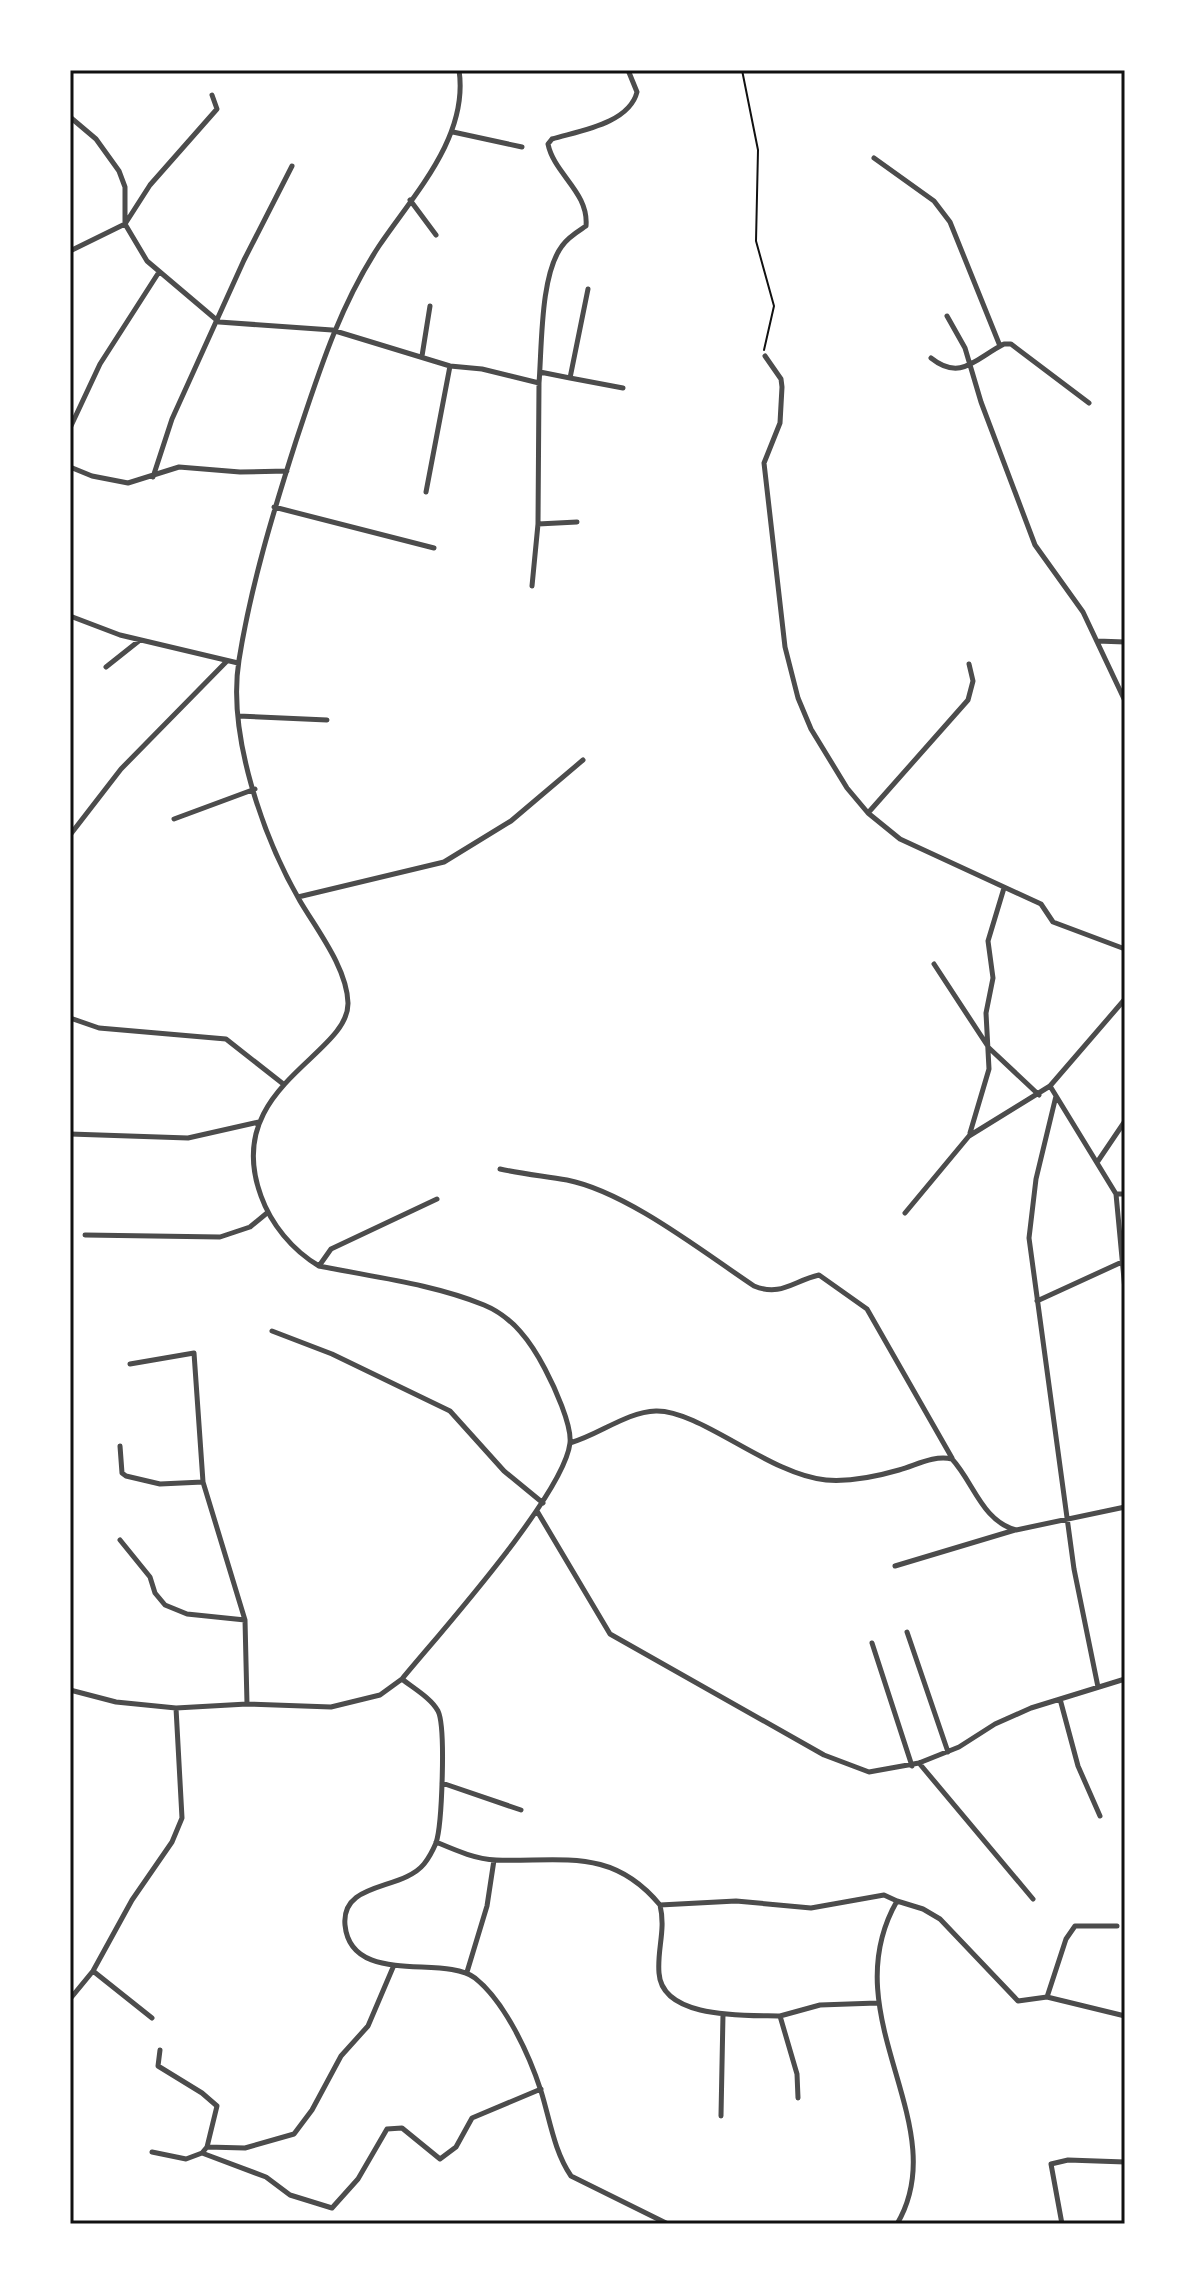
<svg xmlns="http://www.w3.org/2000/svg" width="1195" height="2294" font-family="Rubik,sans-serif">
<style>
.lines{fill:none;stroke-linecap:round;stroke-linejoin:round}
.path{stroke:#111;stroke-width:2}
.minor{stroke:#4c4c4c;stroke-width:5}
.neatline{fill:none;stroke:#111;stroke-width:3}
</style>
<rect width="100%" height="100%" fill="#fff"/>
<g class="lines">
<path class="path" d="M742,70L758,150L756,241L774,306L764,350"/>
<path class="minor" d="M70,117L96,139L119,171L125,187V224L147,261L219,322L332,330L450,366L482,369L539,383L538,524L532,586
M453,132L522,147
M874,158L934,201L950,222L1000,346
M410,200L436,235
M70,251L125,224L150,185L217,109L212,95
M947,316L965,348L981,402L1035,545L1083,612L1125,701
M422,356L430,306
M765,356L781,379L782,387L780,423L764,463L785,647L798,698L811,729L847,788L868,813L900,839L1041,904L1053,922L1125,949
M931,358C961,382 976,358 1004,344H1011L1089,403
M540,372L570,378L588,289
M570,378L623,388
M539,383C542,347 540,275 562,246C568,237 577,232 586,226C589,192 554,174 548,144L552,139C578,131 629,124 637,92L628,70
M70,428L100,364L159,272
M70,467L92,476L128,483L179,467L240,472L287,471
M153,477L172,419L244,260L292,166
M426,492L450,366
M274,507L434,548
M538,524L577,522
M70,616L120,635L238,663
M1097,641L1125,642
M106,667L140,640
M238,716L327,720
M868,813L968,700L973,681L969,664
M174,819L255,789
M70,835L121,769L227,661
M298,897L444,862L511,821L583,760
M934,964L989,1048L1039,1095
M70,1018L99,1028L226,1039L282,1083
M1050,1086L1116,1194L1125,1290
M1056,1096L1036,1179L1029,1238L1074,1569L1098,1687
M970,1133L989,1069L986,1013L993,978L988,941L1004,888
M70,1134L188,1138L259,1122
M1098,1161L1125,1121
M500,1169C522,1174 544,1176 567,1180C627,1192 703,1252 754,1286C781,1297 793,1281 819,1275L867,1309L952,1458
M1116,1194H1125
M905,1213L969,1136L1050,1086L1125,999
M85,1235L220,1237L250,1227L267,1213
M319,1266L331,1249L437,1199
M1037,1301L1122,1262
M272,1331L332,1354L450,1411L504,1471L543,1503
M130,1364L194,1353L203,1482
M570,1443C599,1435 626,1412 656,1411C700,1410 770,1475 826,1480C851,1482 875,1477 899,1470C917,1465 933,1455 952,1459C974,1483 982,1521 1016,1530L1125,1507
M120,1446L122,1473L126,1476L160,1484L203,1482L245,1620L247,1704
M537,1511L610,1634L824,1755L869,1772L919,1763L959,1747L995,1724L1031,1708L1125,1679
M120,1540L150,1577L155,1593L165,1605L187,1614L245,1620
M895,1566L1015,1530
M907,1632L948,1752
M872,1643L912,1766
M402,1679C413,1688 431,1698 438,1711C446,1727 442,1825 436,1843C433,1850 428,1859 424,1864C402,1891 341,1881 345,1925C351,1987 444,1954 475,1978C505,2002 529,2054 541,2091C550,2120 554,2151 571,2176L668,2224
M70,1690L116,1702L176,1708L247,1704L331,1707L380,1695L402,1679C439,1634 564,1495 570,1443C572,1425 554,1386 545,1369C531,1342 513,1317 484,1305C433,1284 373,1277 319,1266C292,1250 271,1224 261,1196C221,1087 349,1056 348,1003C347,968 317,930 300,901C263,837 227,734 239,660C251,585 273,513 296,441C319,372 339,307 379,246C414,194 469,137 459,70
M1060,1699L1078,1766L1100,1816
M919,1763L1033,1899
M442,1783L521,1810
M436,1842C455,1850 475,1859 496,1860C563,1862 612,1847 660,1905L736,1901L811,1908L884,1895L897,1901C831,2016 956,2124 897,2224
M897,1901L923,1909L940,1919L1018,2001L1047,1997L1125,2016
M660,1905C666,1930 657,1949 659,1973C662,2020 748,2015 780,2016L797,2074L798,2098
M93,1971L152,2018
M467,1972L487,1906L494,1860
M1047,1997L1066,1939L1075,1926H1117
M70,1999L93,1971L132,1900L172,1842L182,1818L176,1708
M780,2016L820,2005L877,2003
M160,2050L158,2066L202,2093L217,2106L207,2147
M721,2116L723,2014
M152,2152L186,2159L202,2153L266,2177L290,2195L332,2208L358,2179L387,2129L402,2128L440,2159L456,2147L472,2118L541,2089
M202,2153L207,2147L245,2148L294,2134L312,2110L341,2056L368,2026L394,1965
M1062,2224L1051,2164L1068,2160L1125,2162"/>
</g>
<rect width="1195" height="2294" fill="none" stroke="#ffffff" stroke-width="144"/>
<rect x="72" y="72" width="1051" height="2150" class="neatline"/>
</svg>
